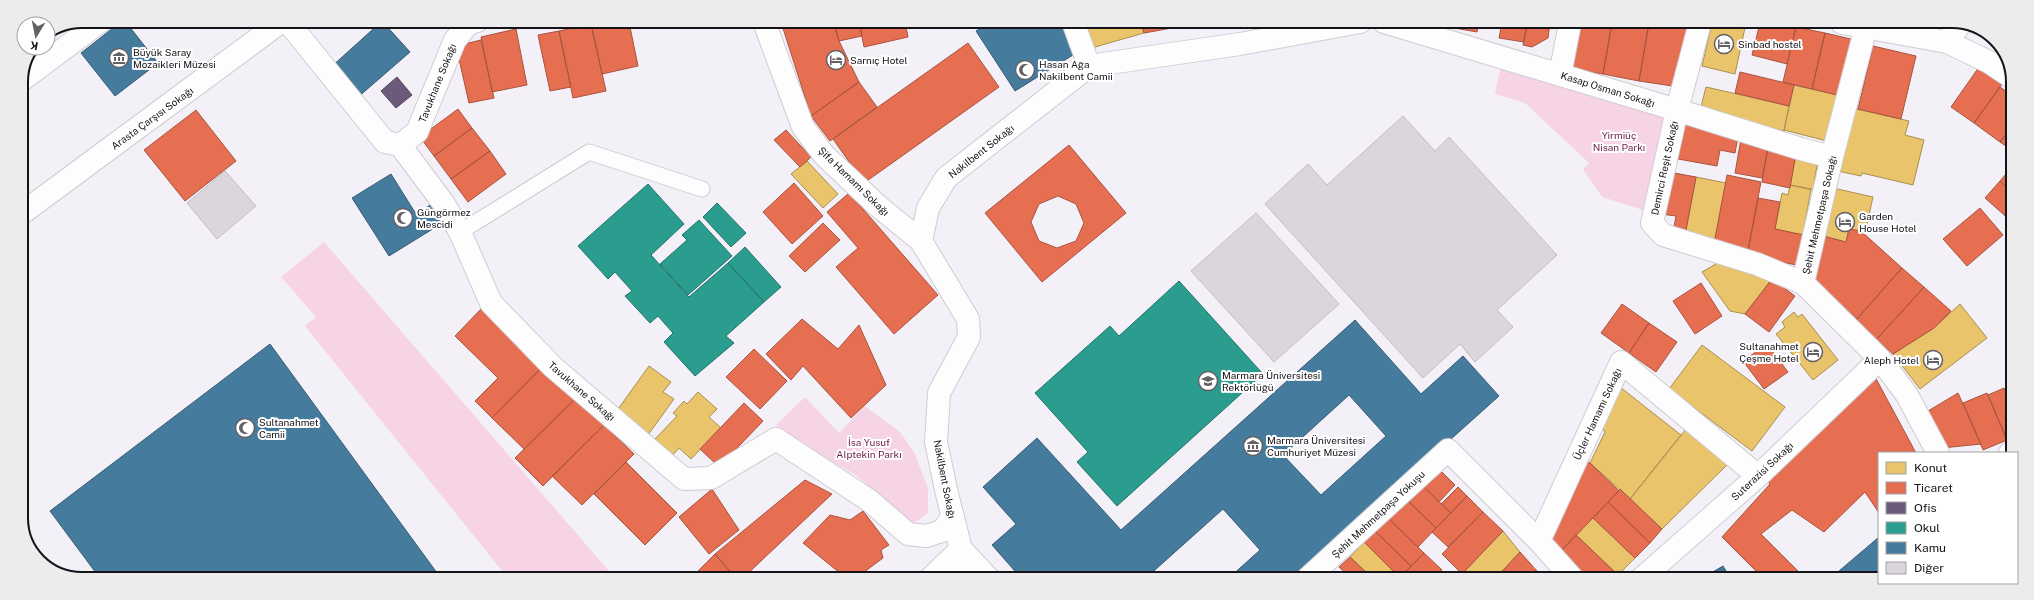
<svg xmlns="http://www.w3.org/2000/svg" width="2034" height="600" font-family="'Public Sans',sans-serif">
<style>
.green{fill:#f6d4e6}
.homes{fill:#e9c46a;stroke:#a98f51}
.shops{fill:#e76f51;stroke:#a85340;fill-rule:evenodd}
.offices{fill:#6d597a;stroke:#53445d}
.schools{fill:#2a9d8f;stroke:#24736b}
.public{fill:#457b9d;stroke:#375c75;fill-rule:evenodd}
.building{fill:#dad6db;stroke:#c3bec4}
.lines{fill:none;stroke-linecap:round;stroke-linejoin:round}
.lane-casing{stroke:#cecbd1;stroke-width:17}
.street-casing{stroke:#cecbd1;stroke-width:24}
.secondary-casing{stroke:#cecbd1;stroke-width:24}
.lane{stroke:#fdfdfe;stroke-width:15}
.street{stroke:#fdfdfe;stroke-width:22}
.secondary{stroke:#fdfdfe;stroke-width:22}
.labels{text-anchor:middle;dominant-baseline:central;stroke-width:4;stroke-linejoin:round;paint-order:stroke}
.poi-label{font-size:10px;fill:#151218;stroke:#fff;text-anchor:start}
.street-label{font-size:10px;fill:#151218;stroke:#fff}
.park-label{font-size:10px;fill:#6e1d4b;stroke:#fff}
.rim{fill:none;stroke:#151218;stroke-width:2}
</style>
<rect width="100%" height="100%" fill="#f4f0f8"/>
<path class="green" d="M1501,65L1666,115L1643,210L1602,197L1583,169L1589,163L1525,103L1495,94Z
M324,242L615,578L507,577L305,326L316,317L281,277Z
M805,397L839,433L865,406L900,432L914,452L928,488V513L912,525L856,475L805,447L776,425Z"/>
<path class="homes" d="M1080,22H1141L1144,33L1088,49Z
M1712,23H1746L1735,74L1702,66Z
M1794,85L1842,96L1831,142L1784,130Z
M1706,87L1789,106L1784,131L1700,111Z
M1848,107L1909,121L1905,135L1924,140L1913,185L1862,173L1861,176L1833,170Z
M1796,155L1818,159L1813,190L1790,185Z
M807,161L838,194L823,208L791,174Z
M1696,177L1726,183L1715,241L1685,235Z
M1790,185L1811,189L1803,235L1775,229L1782,193L1788,195Z
M1833,188L1873,197L1865,233L1849,229L1846,242L1822,236Z
M1721,261L1772,279L1745,314L1730,311L1702,272Z
M1960,304L1987,338L1920,389L1893,354L1934,328Z
M1794,312L1798,317L1802,314L1838,360L1813,380L1776,334L1785,327L1782,322Z
M1702,345L1785,407L1752,451L1669,389Z
M649,366L671,382L663,392L674,399L648,435L616,412Z
M1620,387L1681,435L1630,499L1590,463L1605,432L1596,417Z
M698,392L717,409L709,417L721,428L691,459L679,448L672,456L655,439L677,416L673,413L684,401L687,404Z
M1690,424L1734,458L1662,529L1630,499Z
M1593,518L1635,558L1618,575L1576,535Z
M1503,531L1520,552L1495,579L1467,578L1462,574Z
M1364,542L1400,578H1372L1350,557Z"/>
<path class="shops" d="M604,22H629L638,66L602,74L591,24Z
M781,22H833L839,41L859,82L811,116Z
M834,22H859L862,36L839,41Z
M859,22H905L908,37L864,47Z
M1141,22H1171L1172,28L1144,33Z
M1171,22H1195L1172,28Z
M1443,22L1479,23L1477,32L1443,26Z
M1502,23H1527L1524,42L1499,38Z
M1527,23H1550L1548,38L1532,47L1523,45Z
M1579,23H1612L1603,74L1572,69Z
M1612,23H1649L1639,81L1603,74Z
M1649,23H1690L1679,87L1639,81Z
M1760,23H1780L1796,27L1787,64L1752,55Z
M591,24L606,91L573,98L559,31Z
M1970,25L1998,42L2002,52L1969,26Z
M1796,27L1825,33L1812,89L1783,82Z
M516,29L527,85L492,92L481,37Z
M559,31L571,87L550,91L538,35Z
M1825,33L1855,40L1842,96L1812,89Z
M481,40L494,98L469,103L456,46Z
M968,43L999,87L864,183L833,139Z
M1873,46L1916,56L1901,119L1858,109Z
M1979,67L2002,84L1974,123L1951,107Z
M1740,72L1794,85L1789,106L1735,93Z
M859,82L877,107L830,141L811,116Z
M2000,87L2013,96V125L2000,142L1974,123Z
M458,109L472,128L434,156L420,137Z
M196,110L236,161L185,201L144,150Z
M1685,122L1739,131L1735,153L1720,150L1717,166L1678,159Z
M2013,125V151L2000,142Z
M472,128L490,151L451,179L434,156Z
M786,130L811,157L800,167L774,140Z
M1741,139L1769,144L1762,178L1735,173Z
M1069,145L1126,213L1042,282L985,213ZM1058,196L1076,204L1084,223L1076,241L1057,248L1039,241L1031,222L1039,204Z
M1768,147L1796,153L1790,188L1762,182Z
M490,151L506,174L468,202L451,179Z
M2012,167V193L2000,181Z
M1669,172L1696,177L1686,230L1674,227L1676,216L1661,214Z
M1727,175L1761,182L1747,256L1713,249Z
M2000,181L2012,193V222L1985,198Z
M794,183L823,216L792,244L763,212Z
M849,193L938,295L894,334L836,267L858,248L827,212Z
M1758,198L1780,202L1775,229L1803,235L1797,265L1747,256Z
M1980,208L2003,235L1967,266L1943,239Z
M823,223L840,240L805,272L789,256Z
M1849,229L1861,231L1902,268L1857,319L1815,282L1823,236L1846,242Z
M1902,268L1924,287L1876,340L1855,321Z
M1772,279L1795,296L1769,332L1745,314Z
M1701,283L1722,316L1695,334L1673,301Z
M1924,287L1951,311L1934,328L1893,354L1876,340Z
M1622,304L1649,323L1629,353L1601,333Z
M484,306L544,365L492,418L475,401L498,378L455,336Z
M802,319L838,349L859,325L886,385L851,418L803,366L791,380L766,354Z
M1649,323L1677,342L1656,372L1629,353Z
M1767,344L1788,372L1764,389L1743,361Z
M754,349L787,381L760,409L726,377Z
M544,365L577,397L524,449L492,418Z
M1874,375L1916,453H1879V513L1865,492L1824,532L1792,510L1761,534L1802,575L1797,579H1764L1722,537L1770,484L1763,475Z
M2004,388L2011,405V439L2007,440L1988,395Z
M1958,393L1981,444L1942,448L1923,414Z
M1987,393L2007,440L1983,450L1963,403Z
M577,397L604,425L543,486L515,458Z
M744,403L763,421L719,467L700,449Z
M604,425L634,454L582,505L552,476Z
M1580,457L1590,463L1619,491L1560,552L1546,538Z
M626,462L677,513L645,545L594,494Z
M1437,467L1455,485L1439,502L1421,484Z
M805,480L832,494L743,578H736L715,554Z
M1421,484L1451,513L1436,528L1406,499Z
M1458,487L1467,496L1451,513L1441,504Z
M712,489L739,530L709,554L679,517Z
M1620,489L1662,529L1650,543L1608,502Z
M1467,496L1483,512L1448,547L1432,532Z
M1406,499L1436,528L1418,547L1388,518Z
M1608,502L1650,543L1635,558L1593,518Z
M863,511L889,545L881,550L883,558L856,578H846L803,543L830,515L850,520Z
M1483,512L1503,531L1462,574L1442,554Z
M1388,518L1424,553L1411,566L1375,531Z
M1375,531L1411,566L1400,578L1364,542Z
M1576,535L1618,575L1615,579H1580L1556,556Z
M1520,552L1537,571L1530,579H1495Z
M1424,553L1442,570L1433,578H1400Z
M715,554L735,578H691Z
M1350,557L1372,578H1351L1339,567Z"/>
<path class="offices" d="M397,77L412,95L396,108L381,91Z"/>
<path class="schools" d="M648,184L684,224L651,255L689,297L728,263L764,302L726,336L734,343L695,376L664,342L673,333L658,316L650,323L625,296L632,291L615,272L608,279L578,246Z
M717,203L746,233L731,247L703,217Z
M699,220L732,256L688,295L660,264L687,240L682,235Z
M745,247L781,287L764,302L728,263Z
M1179,281L1263,374L1117,506L1077,462L1088,452L1035,393L1110,326L1119,336Z"/>
<path class="public" d="M122,21H125L158,63L115,96L81,53Z
M382,21L410,52L357,98L330,68Z
M991,22H1063L1081,50L1015,91L976,31Z
M391,174L416,214L432,204L444,222L389,256L352,198Z
M1355,320L1421,394L1463,356L1499,396L1296,578H1229L1260,550L1223,509L1146,578H1021L992,545L1016,524L983,487L1037,438L1121,530ZM1349,395L1386,436L1321,495L1283,455Z
M270,344L440,577H99L50,511Z
M1879,537V579H1833L1832,577Z
M1723,566L1731,579H1701Z"/>
<path class="building" d="M1403,116L1435,151L1449,137L1557,255L1497,310L1513,327L1475,362L1460,344L1423,378L1265,204L1308,164L1327,185Z
M225,171L256,206L217,239L187,203Z
M1256,213L1339,304L1274,362L1191,271Z
M26,535L41,553L36,557Z"/>
<g class="lines">
<defs>
<path id="lane" d="M460,232L589,152L702,189"/>
<path id="street" d="M287,21L385,142L400,145
M764,22L803,127L824,155L878,206L921,241
M1073,22L1089,66
M1384,22L1677,110L1801,149L1832,157
M1700,23L1677,110L1652,223L1663,235L1757,264L1803,283L1880,359L1907,395L1938,453
M1947,42L1961,23
M1560,75L1570,23
M400,145L444,204L460,232L491,303L553,367L684,479L711,478L776,439L870,501L908,534L926,536L942,531L953,516
M400,145L417,132L455,40L469,23
M21,214L282,21
M1803,283L1832,157L1866,27
M2010,453H2011
M1539,541L1621,362L1758,476
M947,564L960,578
M931,578L961,549
M1308,578L1448,450L1539,541L1573,579
M1641,579L1758,476L1880,359"/>
<path id="secondary" d="M459,21L469,23L477,21
M1842,23L1947,42L1989,62L2013,78
M22,80L101,21
M988,578L961,549L947,494L936,442L939,393L969,337L968,319L921,241L928,208L946,178L1089,66L1240,44L1360,22"/>
</defs>
<use href="#lane" class="lane-casing"/>
<use href="#street" class="street-casing"/>
<use href="#secondary" class="secondary-casing"/>
<use href="#lane" class="lane"/>
<use href="#street" class="street"/>
<use href="#secondary" class="secondary"/>
</g>
<defs>
<symbol id="hotel-ring" viewBox="-11 -11 22 22"><circle r="9.5" fill="#fff" stroke="#636066" stroke-width="1.5"/><path d="M-6-4.5h1.5V1H6V5H4.5V3h-9V5H-6ZM-4 0a1.8 1.8 0 1 1 3.6 0ZM.5 0V-2.5h3Q6-2.5 6 0Z" fill="#636066"/></symbol>
<symbol id="museum-ring" viewBox="-11 -11 22 22"><circle r="9.5" fill="#fff" stroke="#636066" stroke-width="1.5"/><path d="M0-6L6-3V-2H-6V-3ZM-5-1h2V3h-2ZM-1-1h2V3h-2ZM3-1h2V3H3ZM-6 4H6V6H-6Z" fill="#636066"/></symbol>
<symbol id="mosque-ring" viewBox="-11 -11 22 22"><circle r="9.5" fill="#fff" stroke="#636066" stroke-width="1.5"/><path d="M3.5-4.9A6 6 0 1 0 3.5 4.9A5 5 0 1 1 3.5-4.9Z" fill="#636066"/></symbol>
<symbol id="university-ring" viewBox="-11 -11 22 22"><circle r="9.5" fill="#fff" stroke="#636066" stroke-width="1.5"/><path d="M0-5L7-2L0 1L-7-2ZM-4 1L0 2.5L4 1V4Q0 6-4 4Z" fill="#636066"/></symbol>
</defs>
<g fill-rule="evenodd">
<use href="#hotel-ring" x="1713" y="33" width="22" height="22"/>
<use href="#museum-ring" x="108" y="47" width="22" height="22"/>
<use href="#hotel-ring" x="825" y="49" width="22" height="22"/>
<use href="#mosque-ring" x="1014" y="59" width="22" height="22"/>
<use href="#mosque-ring" x="392" y="207" width="22" height="22"/>
<use href="#hotel-ring" x="1834" y="211" width="22" height="22"/>
<use href="#hotel-ring" x="1802" y="341" width="22" height="22"/>
<use href="#hotel-ring" x="1922" y="349" width="22" height="22"/>
<use href="#university-ring" x="1197" y="370" width="22" height="22"/>
<use href="#mosque-ring" x="234" y="417" width="22" height="22"/>
<use href="#museum-ring" x="1242" y="435" width="22" height="22"/>
</g>
<g class="labels">
<g class="poi-label">
<text x="1738" y="44">Sinbad hostel</text>
<text x="133" y="52">Büyük Saray<tspan x="133" dy="12">Mozaikleri Müzesi</tspan></text>
<text x="850" y="60">Sarnıç Hotel</text>
<text x="1039" y="64">Hasan Ağa<tspan x="1039" dy="12">Nakilbent Camii</tspan></text>
<text x="417" y="212">Güngörmez<tspan x="417" dy="12">Mescidi</tspan></text>
<text x="1859" y="216">Garden<tspan x="1859" dy="12">House Hotel</tspan></text>
<text x="1799" y="346" text-anchor="end">Sultanahmet<tspan x="1799" dy="12">Çeşme Hotel</tspan></text>
<text x="1919" y="360" text-anchor="end">Aleph Hotel</text>
<text x="1222" y="375">Marmara Üniversitesi<tspan x="1222" dy="12">Rektörlüğü</tspan></text>
<text x="259" y="422">Sultanahmet<tspan x="259" dy="12">Camii</tspan></text>
<text x="1267" y="440">Marmara Üniversitesi<tspan x="1267" dy="12">Cumhuriyet Müzesi</tspan></text>
</g>
<g class="street-label">
<text transform="translate(437 83) rotate(-68)">Tavukhane Sokağı</text>
<text transform="translate(1608 89) rotate(17)">Kasap Osman Sokağı</text>
<text transform="translate(152 118) rotate(-36)">Arasta Çarşısı Sokağı</text>
<text transform="translate(981 151) rotate(-38)">Nakilbent Sokağı</text>
<text transform="translate(1664 168) rotate(-78)">Demirci Reşit Sokağı</text>
<text transform="translate(854 181) rotate(44)">Şifa Hamamı Sokağı</text>
<text transform="translate(1819 215) rotate(-77)">Şehit Mehmetpaşa Sokağı</text>
<text transform="translate(582 391) rotate(41)">Tavukhane Sokağı</text>
<text transform="translate(1597 414) rotate(-65)">Üçler Hamamı Sokağı</text>
<text transform="translate(1762 471) rotate(-43)">Suterazisi Sokağı</text>
<text transform="translate(945 479) rotate(79)">Nakilbent Sokağı</text>
<text transform="translate(1378 514) rotate(-43)">Şehit Mehmetpaşa Yokuşu</text>
</g>
<g class="park-label">
<text x="1619" y="135">Yirmiüç<tspan x="1619" dy="12">Nisan Parkı</tspan></text>
<text x="869" y="442">İsa Yusuf<tspan x="869" dy="12">Alptekin Parkı</tspan></text>
</g>
</g>
<path d="M0 0H2034V600H0ZM82 28H1952A54 54 0 0 1 2006 82V518A54 54 0 0 1 1952 572H82A54 54 0 0 1 28 518V82A54 54 0 0 1 82 28Z" fill="#ececed" fill-rule="evenodd"/>
<path class="rim" d="M82 28H1952A54 54 0 0 1 2006 82V518A54 54 0 0 1 1952 572H82A54 54 0 0 1 28 518V82A54 54 0 0 1 82 28Z"/>
<rect x="1878" y="452" width="140" height="132" fill="#ffffff" stroke="#a1a0a3"/>
<rect x="1886" y="462" width="20" height="12" fill="#e9c46a" stroke="#a1a0a3"/>
<text x="1914" y="472" font-size="12" fill="#151218">Konut</text>
<rect x="1886" y="482" width="20" height="12" fill="#e76f51" stroke="#a1a0a3"/>
<text x="1914" y="492" font-size="12" fill="#151218">Ticaret</text>
<rect x="1886" y="502" width="20" height="12" fill="#6d597a" stroke="#a1a0a3"/>
<text x="1914" y="512" font-size="12" fill="#151218">Ofis</text>
<rect x="1886" y="522" width="20" height="12" fill="#2a9d8f" stroke="#a1a0a3"/>
<text x="1914" y="532" font-size="12" fill="#151218">Okul</text>
<rect x="1886" y="542" width="20" height="12" fill="#457b9d" stroke="#a1a0a3"/>
<text x="1914" y="552" font-size="12" fill="#151218">Kamu</text>
<rect x="1886" y="562" width="20" height="12" fill="#dad6db" stroke="#a1a0a3"/>
<text x="1914" y="572" font-size="12" fill="#151218">Diğer</text>
<g transform="translate(36 36) rotate(190)"><circle r="19" fill="#ffffff" stroke="#a1a0a3"/>
<path d="M0-3L7 15L0 10L-7 15Z" fill="#636066"/>
<text y="-6" font-size="11" font-weight="bold" text-anchor="middle" fill="#151218">K</text>
</g>
</svg>
